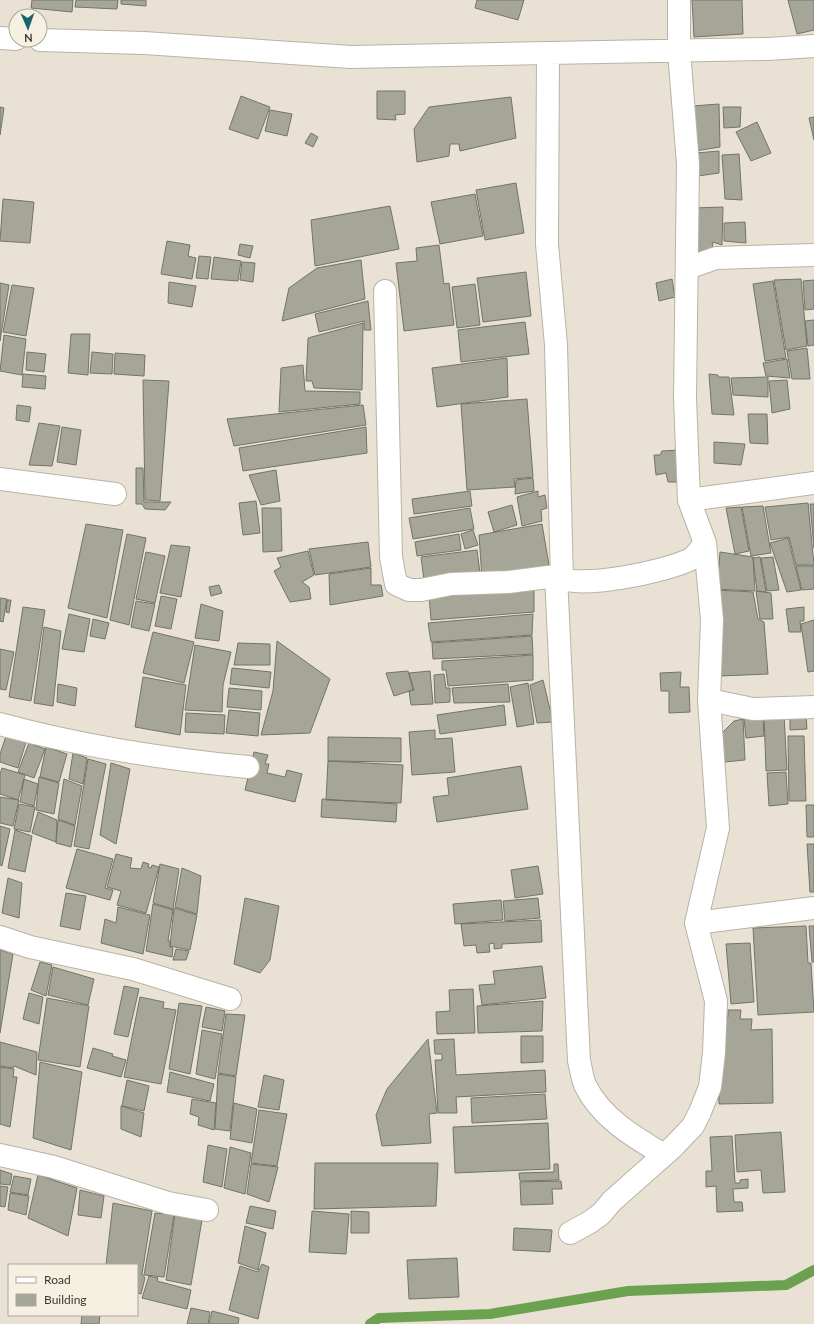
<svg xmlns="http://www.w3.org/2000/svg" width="814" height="1324" font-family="Lato,sans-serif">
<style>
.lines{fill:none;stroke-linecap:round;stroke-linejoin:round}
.stream{stroke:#6ca24f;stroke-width:10}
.building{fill:#a5a698;stroke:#737467}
.street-casing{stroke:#b9b3a5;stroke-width:24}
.street{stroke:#fff;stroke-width:22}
</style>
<rect width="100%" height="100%" fill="#e9e2d4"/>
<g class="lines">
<path class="stream" d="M370,1324L379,1318L490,1314L628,1291L786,1285L814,1270"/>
</g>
<path class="building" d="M32,0H73L72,12L31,8Z
M76,0H118L117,9L75,7Z
M121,0H146V6L121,4Z
M477,0H524L518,20L475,8Z
M692,0H742L743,34L694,37Z
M788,0H814V30L797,34Z
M377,91H405V114L395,115L396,120L377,119Z
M241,96L270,107L258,139L229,129Z
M511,97L516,138L460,151L459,144H450L449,156L417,162L414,129L429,107Z
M719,104L720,147L695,151L692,106Z
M0,107L4,108L0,135Z
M723,107H741L740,127L724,128Z
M270,110L292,114L287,136L265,131Z
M814,117V140L809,118Z
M757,122L771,153L751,161L736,132Z
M311,133L318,137L313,147L305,143Z
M719,151V173L698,176L696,153Z
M739,154L742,200L725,199L722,155Z
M516,183L524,233L485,240L476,190Z
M475,194L483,236L440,244L431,202Z
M3,199L34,202L30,243L0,241Z
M390,206L399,249L315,266L311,220Z
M723,207L722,245L713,242L712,251L694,252L693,208Z
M745,222L746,243L724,241V223Z
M167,241L190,245L188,256L196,258L192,279L161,274Z
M240,244L253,246L250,258L238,255Z
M439,245L444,284L449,283L454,325L404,331L396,263L417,261L416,248Z
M199,256L211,257L208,279L196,278Z
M214,257L241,261L238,281L211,279Z
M361,260L365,299L282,321L289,288L317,268Z
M242,262L255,263L253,282L240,280Z
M526,272L531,316L483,322L477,278Z
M672,279L675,297L659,301L656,283Z
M801,279L807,346L786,350L774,280Z
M814,280V309L805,310L803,281Z
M773,281L786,358L765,361L753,284Z
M169,282L196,286L192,307L168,303Z
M0,283L9,285L0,341Z
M475,284L480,325L457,328L452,287Z
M12,285L34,288L26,336L3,332Z
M368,301L371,330H364V321L319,332L315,314Z
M814,320V345L808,346L805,321Z
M525,322L529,354L461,362L458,330Z
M363,323L362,390L314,388L312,381H306L308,338Z
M71,334H90L88,375L68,373Z
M4,335L26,339L22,375L0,371Z
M807,348L810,379H792L787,351Z
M27,352L46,354L44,372L26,370Z
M92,352L113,354L112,374L90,373Z
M115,353L145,355L144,376L114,374Z
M507,358L508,397L437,407L432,368Z
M787,359L790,378L766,376L763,363Z
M303,365L305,391L360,392V404L279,412L281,368Z
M23,374L46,376L45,389L22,387Z
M709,374L718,375V377H729L734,415L712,414Z
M768,377V397L733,395L731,378Z
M143,380L169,381L160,501L145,500Z
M787,380L790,409L772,413L769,381Z
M527,399L533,477L514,479L515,487L467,490L461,404Z
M17,405L31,407L29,422L16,420Z
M363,405L366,425L234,446L227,419Z
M748,414H767L768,444L750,443Z
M39,423L60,426L52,466L29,465Z
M62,427L81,430L76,465L57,462Z
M366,427L367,453L243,471L239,448Z
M714,442L745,444L741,465L714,463Z
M679,450L680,482H668L666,473L656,475L654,455H660L662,451Z
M136,468H143L144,502H171L165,510L145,509L142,504H136Z
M276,470L280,501L261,505L249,475Z
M533,478L534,491L515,494L516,480Z
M470,491L472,506L414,514L412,499Z
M538,491V497L545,495L547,508L541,510L542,521L522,526L517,497Z
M256,501L260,533L243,535L239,503Z
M808,503L814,565H796L789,537L771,540L765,507Z
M810,504H814V548Z
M512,505L517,525L494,532L488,512Z
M763,506L771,553L751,556L742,507Z
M741,507L749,551L735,554L726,508Z
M262,508H281L282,551L263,552Z
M470,508L474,529L413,539L409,518Z
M86,524L123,530L107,618L68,608Z
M542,524L549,565L482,579L479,535Z
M473,530L478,545L465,549L461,534Z
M127,534L146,538L129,625L110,620Z
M459,534L461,550L417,556L415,542Z
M788,538L801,590L787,592L770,543Z
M368,542L371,567L315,575L309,549Z
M171,545L190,547L181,597L160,593Z
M477,550L480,573L424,580L421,557Z
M308,551L314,575L302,582L309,587L311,599L290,602L274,571L281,567L277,558Z
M146,552L165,556L155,603L136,599Z
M720,552L753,557L755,591L715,589L718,577Z
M760,557L766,592L757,591L753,558Z
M773,557L779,590L767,591L761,558Z
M796,566H814V589L802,590Z
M371,568V585H381L383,596L330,605L329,574Z
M219,585L222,593L211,596L209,587Z
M534,586V612L431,620L429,595Z
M716,590L753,592L758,619L764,622L768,674L720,676Z
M756,591L771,593L773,619H760Z
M161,596L177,599L171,629L155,626Z
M0,598L7,599L3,622L0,621Z
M7,600H11L9,613L6,612Z
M136,601L155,604L149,631L131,627Z
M201,604L223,611L219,641L195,638Z
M23,607L45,610L31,701L9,697Z
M804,607V621H800L801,632H789L786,609Z
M69,614L90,619L84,652L62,649Z
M533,614L532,635L431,642L428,623Z
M93,619L109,623L105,639L90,636Z
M814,620V671L808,672L801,624Z
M44,627L61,631L53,706L34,703Z
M153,632L194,642L184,683L143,673Z
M532,636L533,654L433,659L432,643Z
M277,641L330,679L310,733L261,735L273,691Z
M238,643L270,644V665H234Z
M195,645L231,652L223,685L222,712L185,710Z
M0,649L14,652L6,690L0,689Z
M533,655V680L448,686L446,670H442V661Z
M232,668L271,672L269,688L230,684Z
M408,671L413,690L394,696L386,673Z
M430,671L433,704L411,705L409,691L414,690L409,673Z
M681,672L680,687H689L690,712L669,713V691H661L660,673Z
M444,674L446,688H450V702L435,703L434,675Z
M143,677L186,685L180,735L135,727Z
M543,680L553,722L537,723L530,685Z
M528,683L534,724L517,727L510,687Z
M58,684L77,688L75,706L57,702Z
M508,684L510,702L454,703L452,688Z
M229,688L262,691L261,710L227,707Z
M504,705L506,725L440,734L437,715Z
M229,710L260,713L258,736L226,733Z
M186,713L225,715L224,734L185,732Z
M784,714L787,770L766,771L764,715Z
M790,715H806L807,729L790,730Z
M763,718L764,736L746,738L744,719Z
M743,719L745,760L724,762L722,733L734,721Z
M435,730V739L452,738L455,772L412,775L409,732Z
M6,736L26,742L18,768L0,762V754Z
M788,736H804L806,801H789Z
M328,737L401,738V762L328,761Z
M29,743L45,749L34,778L18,772Z
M46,747L67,754L59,782L40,777Z
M254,752L268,755L265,764H269L267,773L285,777L287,770L302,774L295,802L245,790Z
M73,753L87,758L83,784L69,779Z
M88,759L106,764L89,849L74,846Z
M328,761L403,765L401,803L326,800Z
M111,763L130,769L116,844L100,835Z
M521,766L528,809L437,822L433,797L449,795L447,778Z
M2,768L25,775L18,800L0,794V774Z
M786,772L788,804L769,806L767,773Z
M39,777L59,783L54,814L36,810Z
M24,779L38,784L34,806L20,802Z
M64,779L82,786L75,825L58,819Z
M0,797L19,800L13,826L0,823Z
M322,799L397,804L396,822L321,817Z
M19,804L35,807L30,832L14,829Z
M806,805H814V837H807Z
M38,812L57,820L56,842L32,833Z
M58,820L75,826L71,847L56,843Z
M0,826L10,829L2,866L0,865Z
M15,830L32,836L25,872L8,868Z
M807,844H814V892H810Z
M77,849L113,859L105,888L113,890L110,900L66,888Z
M116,854L132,858L130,868L141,869L143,862L149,864L148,867L151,868L152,865L159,867L146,913L117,905L121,891L107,887Z
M160,864L179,869L173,909L153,903Z
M538,866L543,894L515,898L511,870Z
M182,868L201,876L197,914L175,907Z
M8,878L22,883L19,918L2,913Z
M66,893L86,896L80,930L60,926Z
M245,898L279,906L270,960L260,973L234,964Z
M538,898L540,918L505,921L503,901Z
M501,900L503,920L455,924L453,904Z
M153,904L173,910L168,941H170V947L173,948L172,957L146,951Z
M118,907L150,915L143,954L101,943L105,919L116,923Z
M174,908L197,915L190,950L170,946Z
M541,920L542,942L502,944V948L494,949V943L489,944L490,952L477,953L476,945L464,946L461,924Z
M806,926L808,963H811L814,1012L758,1015L753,928Z
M809,926H814V962H812Z
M750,943L754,1002L731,1004L726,944Z
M176,949L189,951L186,960H173Z
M0,950L13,954L0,1033Z
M40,962L52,965L46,996L31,990Z
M542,966L546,998L482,1005L479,985L495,984L493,971Z
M53,967L94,979L88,1005L48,995Z
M124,986L139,989L128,1037L114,1034Z
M473,989L475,1033L437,1034L436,1012L450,1011L449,990Z
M29,993L43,997L39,1024L23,1019Z
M140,997L164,1002L163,1008L176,1010L161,1084L124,1077Z
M47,998L89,1006L80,1067L38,1060Z
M543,1001L542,1031L478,1033L477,1006Z
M179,1003L202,1006L190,1074L169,1069Z
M206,1007L225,1011L222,1031L202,1027Z
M728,1010H741L740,1019H752L751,1030L772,1029L773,1103L719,1104L718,1018L728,1017Z
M226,1014L245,1015L236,1076L218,1073Z
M202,1030L222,1034L215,1079L196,1074Z
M521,1036H543V1062L521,1063Z
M428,1039L437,1113L429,1114L431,1143L382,1146L376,1115L387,1089Z
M454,1039L456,1075L545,1070L546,1092L456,1097L457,1113H438L435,1060H442V1054H435L434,1040Z
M0,1042L37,1052L36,1075L14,1066L13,1068L0,1066Z
M93,1048L113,1054L112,1056L126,1060L121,1077L87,1068Z
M40,1062L82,1072L71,1150L33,1138Z
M0,1067L14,1069L13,1077H17L10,1127L0,1124Z
M170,1072L214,1084L210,1101L167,1092Z
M218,1074L236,1077L230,1131L215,1129Z
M264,1075L284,1080L279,1110L258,1107Z
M127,1080L149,1086L144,1111L122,1106Z
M545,1094L547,1119L472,1123L471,1098Z
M192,1099L216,1103L214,1130L198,1125L199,1117L190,1114Z
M234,1103L257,1109L252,1143L230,1139Z
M121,1106L144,1113L141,1137L121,1129Z
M259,1110L287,1114L277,1166L251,1163Z
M548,1123L550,1169L455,1173L453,1127Z
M781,1132L785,1192L763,1193L761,1170L737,1172L735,1135Z
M732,1136L735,1183H740V1180L748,1179V1188L733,1189L734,1202H742L743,1211L717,1212L716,1186L706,1187V1171H712L710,1137Z
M208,1145L227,1149L222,1187L203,1182Z
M230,1147L251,1153L245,1194L224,1188Z
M315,1163H438L436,1206L314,1209Z
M251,1164L278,1167L269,1202L247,1194Z
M554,1164H558L559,1180L520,1181L519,1173L554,1172Z
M0,1170L12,1174L10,1185L0,1184Z
M38,1175L77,1188L68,1236L28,1218Z
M14,1176L31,1179L28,1195L10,1192Z
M561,1181L562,1189H552L553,1204L521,1205L520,1182Z
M0,1186L8,1187L5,1207L0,1206Z
M80,1190L104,1196L101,1218L78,1215Z
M10,1193L29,1196L26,1215L8,1210Z
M113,1203L152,1211L142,1274L145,1278L141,1294L137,1293V1265H106Z
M250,1206L276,1211L273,1229L246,1223Z
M312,1211L349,1214L346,1254L309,1252Z
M351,1211L369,1212V1233H351Z
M155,1213L174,1215L164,1277L144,1275Z
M175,1213L202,1220L191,1285L166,1280Z
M245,1226L266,1233L258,1270L238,1263Z
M514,1228L552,1230L550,1252L513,1250Z
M457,1258L459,1297L409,1299L407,1260Z
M262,1264L269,1267L258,1319L229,1310L240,1266L258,1272Z
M149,1276L158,1278L157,1281L191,1290L187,1309L142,1298Z
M191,1308L210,1312L208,1324H187Z
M212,1311L239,1318L238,1324H209Z
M82,1315H100L99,1324H81Z"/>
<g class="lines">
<defs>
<path id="street" d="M0,38L16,39
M40,40L144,43L351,57L548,53L547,244L556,345L562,581
M548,53L768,49L814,46
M688,268L716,258L814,255
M385,291L391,557L396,584L409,590H421L451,584L508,582L556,576C576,591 668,571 691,559C696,556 701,548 705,543
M0,479L115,494
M689,500L814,483
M556,576L579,1061C581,1068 582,1078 585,1085C601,1118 634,1137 664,1155
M709,700L753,709L814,707
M0,724C81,746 164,759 248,767
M696,923L814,908
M0,937L30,947L133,969L230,999
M0,1155L54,1167L168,1203L207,1210
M570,1233L590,1222L601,1214L612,1201L673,1147L693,1126L700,1112L710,1087L714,1053L716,1001L696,923L718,828L709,700L712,620L705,543L689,500L685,398L688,164L679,51V0"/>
</defs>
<use href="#street" class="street-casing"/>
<use href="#street" class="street"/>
</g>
<rect x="8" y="1264" width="130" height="52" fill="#f6f0e1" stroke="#aaa69b"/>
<rect x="16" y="1277" width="20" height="6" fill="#ffffff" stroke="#aaa69b"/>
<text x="44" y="1284" font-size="12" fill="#393731">Road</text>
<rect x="16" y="1294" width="20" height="12" fill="#a5a698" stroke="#aaa69b"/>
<text x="44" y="1304" font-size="12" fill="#393731">Building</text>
<g transform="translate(28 28) rotate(178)"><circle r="19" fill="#f6f0e1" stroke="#aaa69b"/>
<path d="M0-3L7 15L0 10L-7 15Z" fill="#19646f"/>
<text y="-6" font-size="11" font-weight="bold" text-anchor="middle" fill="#393731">N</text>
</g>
</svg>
